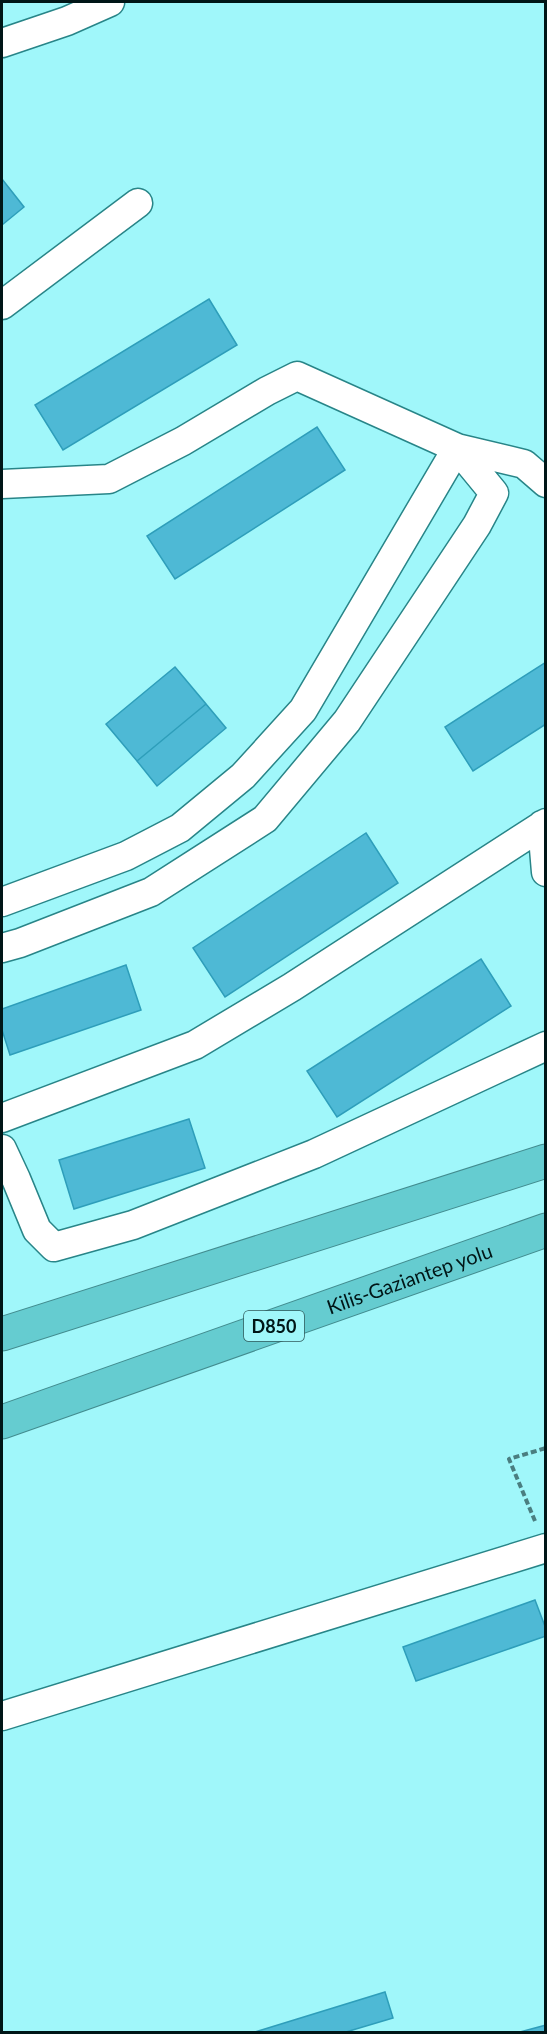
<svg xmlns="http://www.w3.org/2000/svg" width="547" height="2034" font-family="Lato,sans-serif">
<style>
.building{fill:#4eb9d5;stroke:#2e9eba;stroke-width:1.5}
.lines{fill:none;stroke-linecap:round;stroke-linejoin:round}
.street-casing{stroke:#288588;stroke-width:31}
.highway-casing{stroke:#428c8f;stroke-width:35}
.path{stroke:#4a7e80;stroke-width:4;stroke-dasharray:6 3;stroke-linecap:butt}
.street{stroke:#fff;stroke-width:28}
.highway{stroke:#65ccd0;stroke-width:33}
.labels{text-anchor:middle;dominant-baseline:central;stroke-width:6;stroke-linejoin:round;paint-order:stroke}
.shield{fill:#a0f7fa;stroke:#305a5b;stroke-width:1.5}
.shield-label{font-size:18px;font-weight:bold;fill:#001617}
.street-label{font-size:20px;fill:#001617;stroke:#a0f7fa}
</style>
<rect width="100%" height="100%" fill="#a0f7fa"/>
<path class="building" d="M2,179L24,207L2,225Z
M209,299L237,345L63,450L35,405Z
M317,427L345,470L175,579L147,536Z
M546,662V724L473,771L445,727Z
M175,667L206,704L137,761L106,724Z
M206,704L226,728L157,786L137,761Z
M366,833L398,883L225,997L193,948Z
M481,959L511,1006L337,1117L307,1071Z
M126,965L141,1010L10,1055L2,1030V1009Z
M189,1119L205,1168L74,1209L59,1160Z
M535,1600L546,1629V1636L416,1681L403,1647Z
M385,1992L393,2018L346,2032H255Z
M546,2025V2032H520Z"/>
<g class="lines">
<defs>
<path id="street" d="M2,43L67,21L110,2
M2,305L138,203
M2,484L109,479L183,441L267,391L297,376L457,448L524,464L546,483
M542,825L546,872
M2,902L126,856L180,828L243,776L303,710L457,448
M2,948L20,943L151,892L265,819L347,721L477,525L494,493L457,448
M2,1118L195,1045L292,987L546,823
M2,1149L16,1179L37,1230L54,1247L133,1225L314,1154L546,1046
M2,1716L546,1548"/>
<g id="highway">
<path d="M2,1334L546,1161"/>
<path id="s1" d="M2,1422L546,1230"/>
</g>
</defs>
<use href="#street" class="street-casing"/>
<use href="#highway" class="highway-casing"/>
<path class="path" d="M535,1521L509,1459L546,1448"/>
<use href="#street" class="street"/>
<use href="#highway" class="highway"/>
</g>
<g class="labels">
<rect class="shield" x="244" y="1311" width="60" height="30" rx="4.5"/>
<g class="shield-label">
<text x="274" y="1326">D850</text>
</g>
<g class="street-label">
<text stroke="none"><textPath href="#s1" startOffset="432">Kilis-Gaziantep yolu</textPath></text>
</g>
</g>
<rect width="547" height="2034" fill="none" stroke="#001617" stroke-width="6"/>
</svg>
